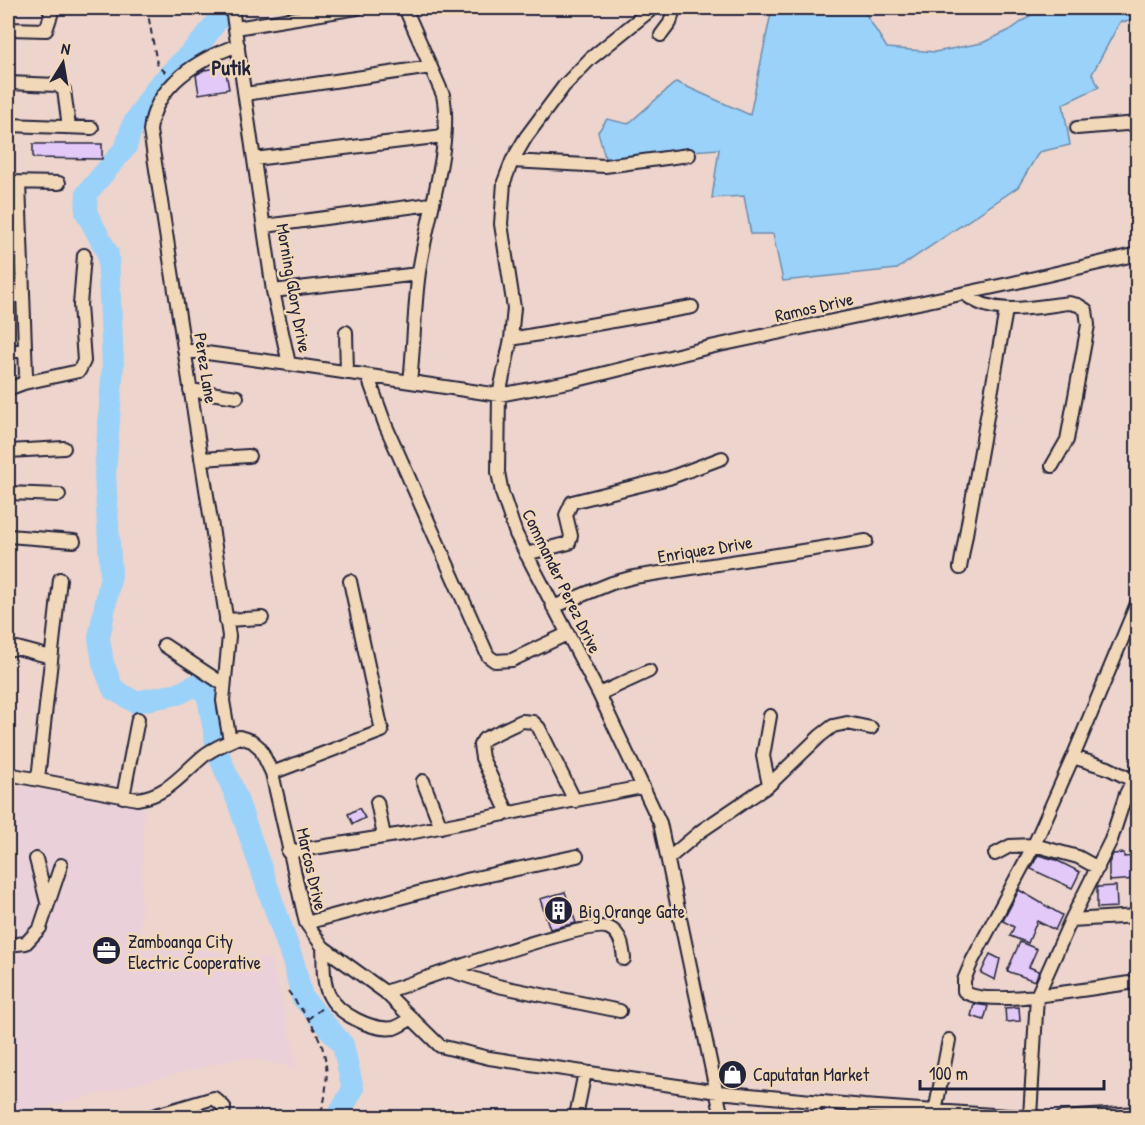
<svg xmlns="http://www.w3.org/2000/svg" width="1145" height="1125" font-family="'Patrick Hand',sans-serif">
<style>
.built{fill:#ead1d9}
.water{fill:#9bd2fa;stroke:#6b8cae;stroke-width:1.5}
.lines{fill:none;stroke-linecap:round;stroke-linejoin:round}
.river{stroke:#9bd2fa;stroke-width:22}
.building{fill:#e3c9f8;stroke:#22223b;stroke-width:1.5}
.minor-casing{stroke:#22223b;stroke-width:16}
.path{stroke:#22223b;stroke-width:2;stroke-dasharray:6 4.5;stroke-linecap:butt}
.minor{stroke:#f1d8b9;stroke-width:12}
.labels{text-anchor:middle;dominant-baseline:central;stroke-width:5;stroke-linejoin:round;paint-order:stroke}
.street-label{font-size:18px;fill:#22223b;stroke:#f1d8b9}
.poi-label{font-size:18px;fill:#22223b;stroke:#f1d8b9;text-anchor:start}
.quarter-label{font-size:21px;font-weight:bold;fill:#22223b;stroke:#f1d8b9}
</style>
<rect width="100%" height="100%" fill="#edd4cc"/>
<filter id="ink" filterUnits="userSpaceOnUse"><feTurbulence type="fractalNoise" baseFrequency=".0167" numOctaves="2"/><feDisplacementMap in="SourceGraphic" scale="12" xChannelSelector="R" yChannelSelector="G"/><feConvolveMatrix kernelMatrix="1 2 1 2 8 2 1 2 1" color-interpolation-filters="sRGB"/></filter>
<g filter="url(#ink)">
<path class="built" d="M8,784L144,807L140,941L272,960L298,1069L244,1057L8,1117Z"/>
<path class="water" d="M772,8H862L887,48L935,52L982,43L1010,30L1041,8H1137V20L1120,22L1092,74L1099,87L1063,104L1070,145L1039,152L1018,187L897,269L783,281L773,234H751L744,196L712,198L719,149L645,154L629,161H606L598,132L607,119L628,124L676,82L750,115Z"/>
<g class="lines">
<path class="river" d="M226,8L204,39L157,87L132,126L126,147L87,193L86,212L108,254L113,364L105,475L111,575L99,638L103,663L113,689L135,702L178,694L198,684L208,697L218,753L237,799L294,964L302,997L343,1045L353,1089L337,1118"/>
</g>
<path class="building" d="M225,67L229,89L199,94L196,75L204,70Z
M33,144H102V159L33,158Z
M359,808L365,818L353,824L348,814Z
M1124,853V857L1137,856V879L1109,881V863L1113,854Z
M1038,855L1056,860L1080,872L1072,888L1031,869Z
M1116,886L1117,907L1097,908V887Z
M1019,890L1062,915L1055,930L1037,921L1028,943L1010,936L1014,927L1003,921Z
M565,892L576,923L550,929L540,899Z
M1020,942L1037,949L1029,967L1039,971L1035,981L1007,971Z
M990,954L1000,959L995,980L981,973Z
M974,1004L988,1006L984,1020L971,1016Z
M1019,1007L1020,1021L1006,1022L1005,1008Z"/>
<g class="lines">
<defs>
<path id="minor" d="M232,8L273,291L289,364L499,395L573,381L710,347L1013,283L1138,254
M405,8L443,95C453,144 426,221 419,272C414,308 414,346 410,382
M653,8L590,59L564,86L526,137L512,161L504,182L501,224L514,308L511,339L499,395L498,472L502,493L516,534L599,694L660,823L722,1118
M236,28L357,8
M8,29L46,30L51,15L49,8
M661,35L670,23L674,8
M8,83L57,85L64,90L69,127
M245,94L431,67
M8,125L92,128
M1077,128L1138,123
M254,159L443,136
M512,161L605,166L689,155
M8,182L59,183
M265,226L431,204
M8,240H20
M273,291L418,274
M965,294C994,318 1034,307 1069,303L1078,305L1086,310L1088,325L1067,440L1052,466
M8,296H23
M346,332L347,373
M511,339L692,307
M184,350L289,364
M8,351H25
M368,377L385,424L488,656L495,661L512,660L567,634
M24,383L79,371L84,361L80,305L84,255
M8,389L24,383L26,375L19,183
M190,390L237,397
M8,451L64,448
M201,459L249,456
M8,493L59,495
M8,536L74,541
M526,554L569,543L571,536L566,515L572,502L669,478L722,458
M960,568L1006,310
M553,607L612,583L634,577L866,541
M226,620L262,618
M164,645L223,684
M8,650L17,648L51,657
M599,694L649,671
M230,741L223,701L229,636L150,131C154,85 199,59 238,45
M1073,757L1138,601
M272,773L382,731L350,581
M8,774L137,799C169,795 182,773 206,754C216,747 228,742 239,737L252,741L260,748L272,773L306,923L323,947L385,992L440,1046L489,1058L718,1092L864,1106L1035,1118
M38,779L60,579
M423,781L441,827
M769,785L763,756L770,716
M123,797L138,719
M377,802L384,836
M508,813L482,758L480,745L484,739L522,721L533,722L539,728L575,801
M1034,845L972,961L964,980V991C984,1010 1105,985 1138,982
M288,852L409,833L642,787
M995,854L1010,846L1034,845
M669,858L701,831L769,785L820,736L833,726L847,723L871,728
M36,859L47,902
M1098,868L1078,857L1034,845L1073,757L1108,768L1132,780
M1071,920L1138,916
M306,923L466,880L577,856
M8,945L26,943L40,928L61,865
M323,947C324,962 322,982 329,995C338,1014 372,1031 394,1028C400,1026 405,1022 411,1019
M451,971L498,986L620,1011
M385,992C417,982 589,918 609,928C621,933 623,948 624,959
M935,1112L949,1040
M576,1116L585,1072
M1030,1117L1037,996L1071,920L1111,840L1126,794L1138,770
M146,1118L214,1098L224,1107L223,1118
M814,1118L815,1101
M1061,1118L1138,1113"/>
</defs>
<use href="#minor" class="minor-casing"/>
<path class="path" d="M147,8L157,64L166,73
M288,991C312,1024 330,1044 326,1087C325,1099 324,1107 318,1118
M308,1019L322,1008"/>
<use href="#minor" class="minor"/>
</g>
</g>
<defs>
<symbol id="building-disc" viewBox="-11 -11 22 22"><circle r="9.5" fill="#22223b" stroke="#f1d8b9"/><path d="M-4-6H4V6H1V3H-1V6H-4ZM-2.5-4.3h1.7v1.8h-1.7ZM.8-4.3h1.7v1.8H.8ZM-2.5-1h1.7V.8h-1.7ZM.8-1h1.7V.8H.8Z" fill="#fff"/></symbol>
<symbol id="office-disc" viewBox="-11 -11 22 22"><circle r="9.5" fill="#22223b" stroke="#f1d8b9"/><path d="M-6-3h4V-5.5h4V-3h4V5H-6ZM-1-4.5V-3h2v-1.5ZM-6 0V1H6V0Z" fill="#fff"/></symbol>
<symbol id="shop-disc" viewBox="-11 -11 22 22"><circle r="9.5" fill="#22223b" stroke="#f1d8b9"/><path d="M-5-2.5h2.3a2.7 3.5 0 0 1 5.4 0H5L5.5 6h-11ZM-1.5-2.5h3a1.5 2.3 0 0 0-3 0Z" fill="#fff"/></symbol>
</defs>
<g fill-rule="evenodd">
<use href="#building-disc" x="542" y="894" width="33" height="33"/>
<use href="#office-disc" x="90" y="934" width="33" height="33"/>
<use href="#shop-disc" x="716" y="1058" width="33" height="33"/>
</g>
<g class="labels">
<g class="street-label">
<text transform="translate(294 288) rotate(80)">Morning Glory Drive</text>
<text transform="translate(814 307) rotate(-13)">Ramos Drive</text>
<text transform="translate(206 368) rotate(81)">Perez Lane</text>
<text transform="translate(705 549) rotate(-9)">Enriquez Drive</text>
<text transform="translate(562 581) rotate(64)">Commander Perez Drive</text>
<text transform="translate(312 869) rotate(77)">Marcos Drive</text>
</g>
<g class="poi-label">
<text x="579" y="911">Big Orange Gate</text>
<text x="128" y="941">Zamboanga City<tspan x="128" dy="21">Electric Cooperative</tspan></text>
<text x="753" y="1074">Caputatan Market</text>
</g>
<g class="quarter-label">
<text x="231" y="67">Putik</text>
</g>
</g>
<rect width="1145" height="1125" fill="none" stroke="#f1d8b9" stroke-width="30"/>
<rect x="15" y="15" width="1115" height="1095" fill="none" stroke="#22223b" stroke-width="2" filter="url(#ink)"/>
<g transform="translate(63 63) rotate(11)" stroke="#f1d8b9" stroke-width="4.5" paint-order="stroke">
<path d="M0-4.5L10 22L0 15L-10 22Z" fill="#22223b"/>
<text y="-9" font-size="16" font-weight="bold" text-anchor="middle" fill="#22223b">N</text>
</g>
<path d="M920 1080v9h184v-9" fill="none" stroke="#22223b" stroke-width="3"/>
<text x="929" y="1080" font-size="18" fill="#22223b" stroke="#f1d8b9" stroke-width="4.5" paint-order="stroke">100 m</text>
</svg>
